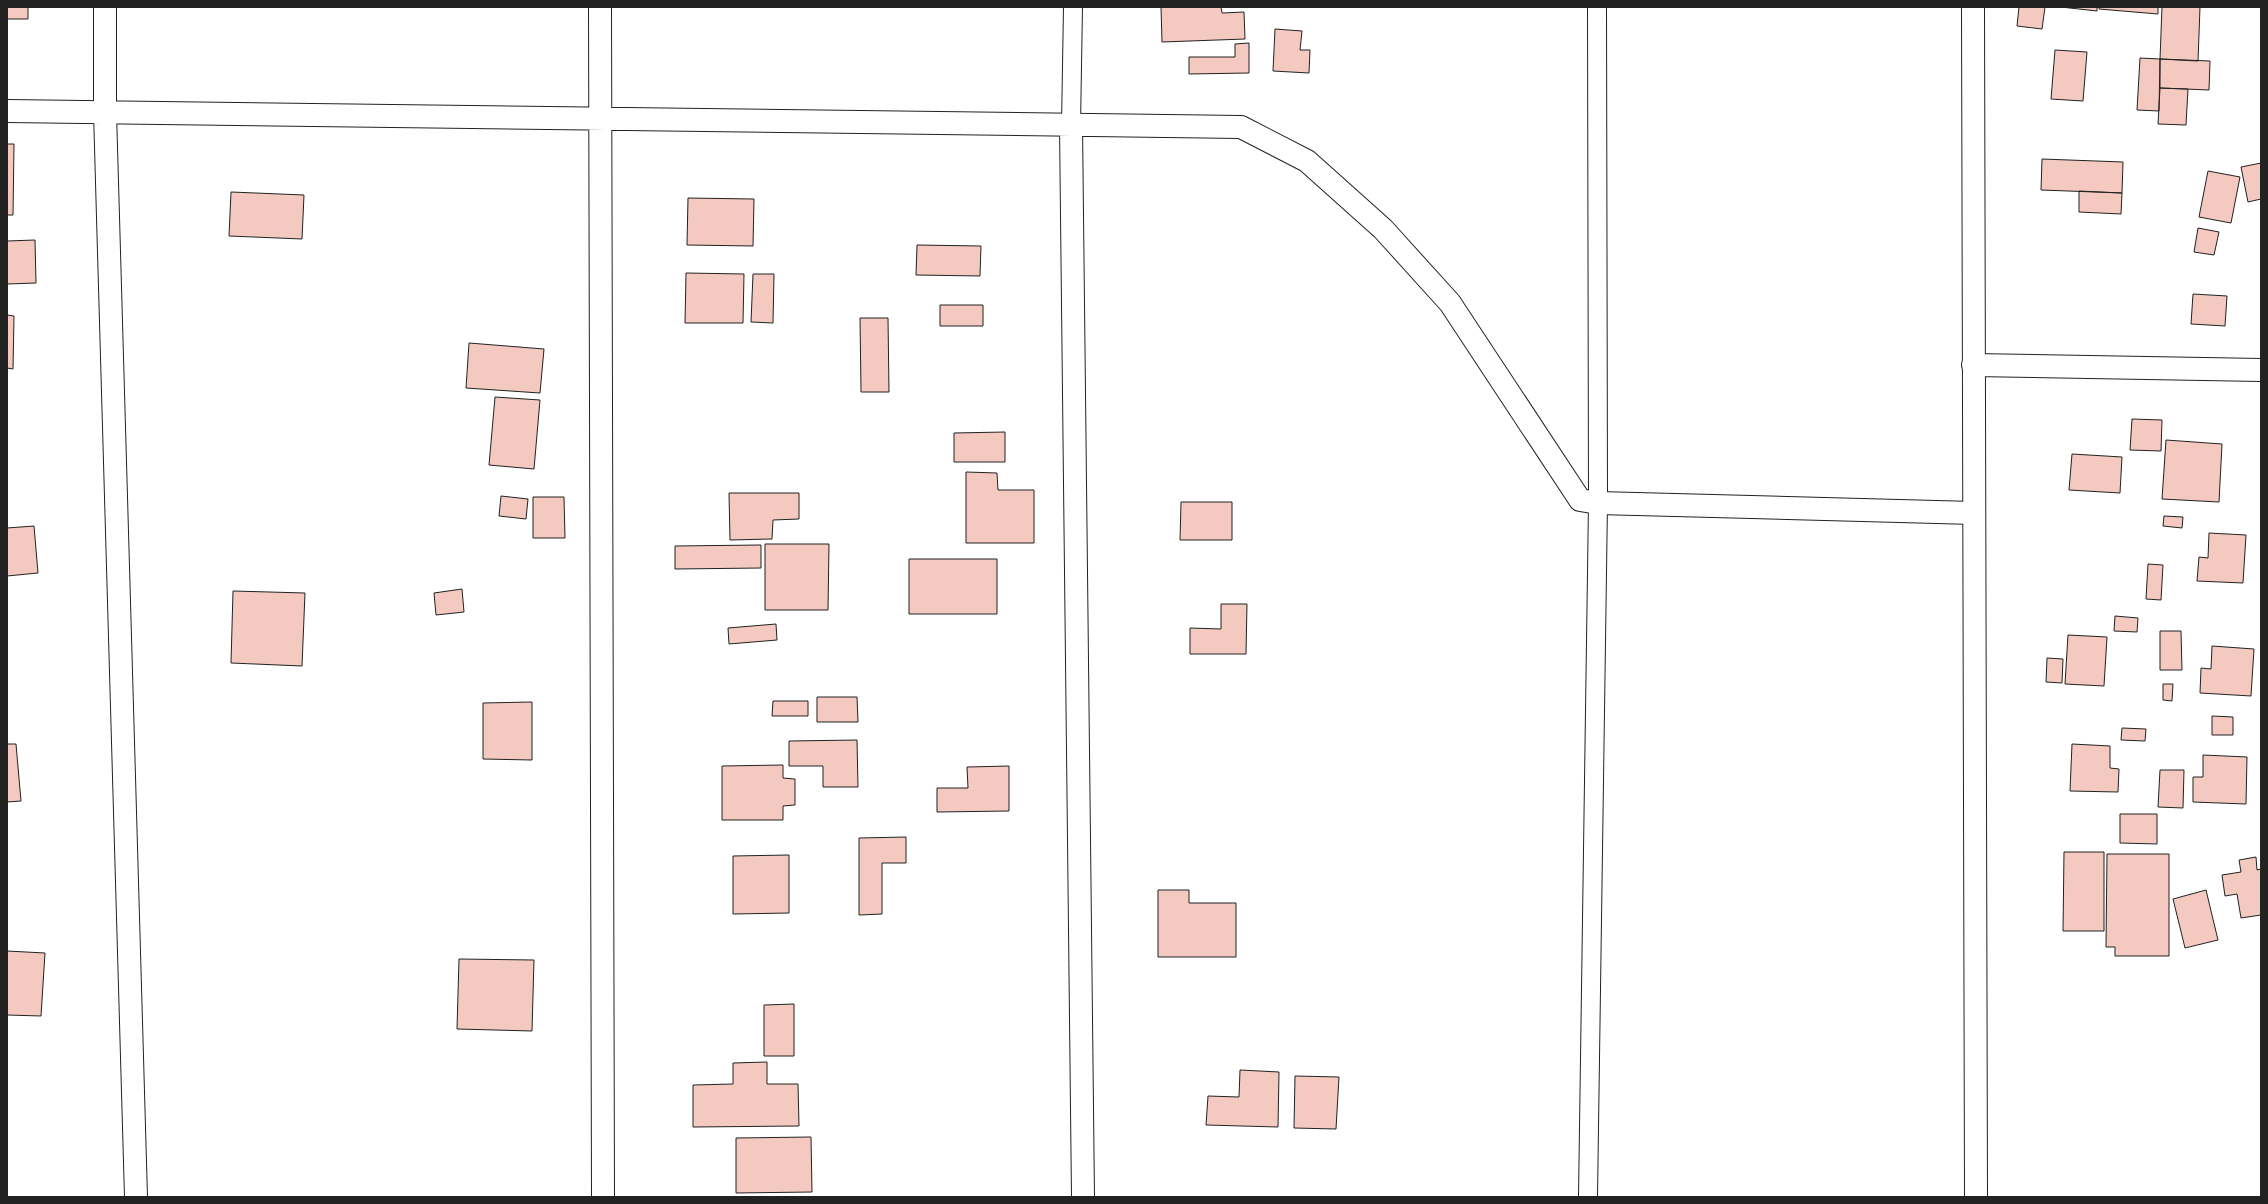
<svg xmlns="http://www.w3.org/2000/svg" width="2268" height="1204" font-family="Ubuntu,sans-serif">
<style>
.building{fill:#f3c9c0;stroke:#222}
.lines{fill:none;stroke-linecap:round;stroke-linejoin:round}
.lane-casing{stroke:#222;stroke-width:20}
.street-casing{stroke:#222;stroke-width:24}
.lane{stroke:#fff;stroke-width:18}
.street{stroke:#fff;stroke-width:22}
</style>
<rect width="100%" height="100%" fill="#fff"/>
<path class="building" d="M7,7H28V19H7Z
M1161,7H1221L1222,13L1244,12L1245,39L1162,42Z
M2019,7H2045L2042,29L2017,26Z
M2061,7H2097V11Z
M2099,7H2158V14L2099,9Z
M2162,7H2200L2198,61L2160,59Z
M1275,29L1302,31L1300,50H1310L1309,73L1273,71Z
M1249,43V73L1189,74V57H1235V44Z
M2055,50L2087,52L2083,101L2051,99Z
M2140,58L2160,59L2159,111L2137,110Z
M2160,59L2210,61L2209,90L2160,88Z
M2160,88L2188,89L2186,125L2158,124Z
M7,144H14L13,215H7Z
M2042,159L2123,162L2122,193L2041,190Z
M2261,163V199L2248,202L2241,167Z
M2208,171L2240,177L2231,223L2199,217Z
M2079,191L2122,193L2121,214L2079,212Z
M231,192L304,195L302,239L229,236Z
M688,198L754,199L753,246L687,245Z
M2198,228L2219,232L2214,255L2194,252Z
M35,240L36,283L7,284V241Z
M917,245L981,246L980,276L916,275Z
M686,273L744,274L743,323H685Z
M753,274H774L773,323L751,322Z
M2193,294L2227,296L2225,326L2191,324Z
M940,305H983V326H940Z
M7,315L14,316L13,369L7,368Z
M860,318H888L889,392H861Z
M469,343L544,349L540,393L466,388Z
M495,397L540,400L534,469L489,465Z
M2132,419L2162,420L2161,451L2130,450Z
M1005,432V462H954V433Z
M2166,440L2222,444L2219,502L2162,499Z
M2072,454L2122,457L2120,493L2069,490Z
M966,472L997,473L998,490H1034V543H966Z
M729,493H799V519L773,520L772,539L730,540Z
M501,496L528,499L526,519L499,516Z
M533,497H564L565,538H533Z
M1181,502H1232V540H1180Z
M2164,516L2183,517L2182,528L2163,526Z
M34,526L38,573L7,576V528Z
M2209,533L2246,535L2243,583L2197,581L2199,557L2208,558Z
M765,544H829L828,610H765Z
M761,545V568L675,569V546Z
M909,559H997V614H909Z
M2148,564L2163,565L2161,600L2146,599Z
M462,589L464,612L436,615L434,593Z
M233,591L305,593L302,666L231,663Z
M1221,604H1247L1246,654H1190V628L1221,629Z
M2115,616L2138,618L2137,632L2114,631Z
M776,624L777,640L729,644L728,628Z
M2160,631H2181L2182,670H2160Z
M2068,635L2107,637L2104,686L2065,684Z
M2212,646L2254,649L2251,696L2200,693L2201,668L2211,669Z
M2047,658L2063,659L2062,683L2046,682Z
M2163,684H2173L2172,701L2163,700Z
M817,697H857L858,722H817Z
M773,701H808V716H772Z
M532,702V760L483,759V703Z
M2212,716L2233,717V735H2212Z
M2122,728L2146,729L2145,741L2121,740Z
M857,740L858,787H823V766H789V741Z
M7,744H16L21,801L7,802Z
M2072,744L2110,746V768L2119,769L2118,792L2070,791Z
M2203,755L2247,757L2246,804L2193,802V777H2203Z
M783,765V778L795,779V805L783,806V820H722V766Z
M1009,766V811L937,812V788H968L967,767Z
M2160,770H2184L2183,808L2158,807Z
M2120,814H2157V844L2120,843Z
M906,837V863H882V914L859,915V838Z
M2064,852H2104V931H2063Z
M2107,854H2169V956H2115V947H2106Z
M789,855V913L733,914V856Z
M2256,857L2257,870L2261,869V915L2241,918L2237,894L2225,896L2222,875L2241,872L2239,860Z
M1158,890H1189V903H1236V957H1158Z
M2206,890L2218,940L2185,948L2173,899Z
M7,951L45,953L41,1016L7,1015Z
M459,959L534,960L532,1031L457,1029Z
M794,1004V1056H764V1005Z
M767,1062V1084H798L799,1126L693,1127V1085L733,1084V1063Z
M1240,1070L1279,1072L1278,1127L1206,1125L1208,1096L1239,1097Z
M1295,1076L1339,1077L1336,1129L1294,1128Z
M811,1137L812,1192L736,1193V1138Z"/>
<g class="lines">
<defs>
<path id="lane" d="M1071,125L1073,7
M1588,1197L1598,503L1597,7"/>
<path id="street" d="M105,7V112L136,1197
M600,7L603,1197
M1973,7L1976,1197
M7,111L1241,127L1307,161L1383,229L1450,303L1580,500L1598,503L1974,513
M1071,125L1083,1197
M1973,365L2261,370"/>
</defs>
<use href="#lane" class="lane-casing"/>
<use href="#street" class="street-casing"/>
<use href="#lane" class="lane"/>
<use href="#street" class="street"/>
</g>
<rect width="2268" height="1204" fill="none" stroke="#222222" stroke-width="16"/>
</svg>
